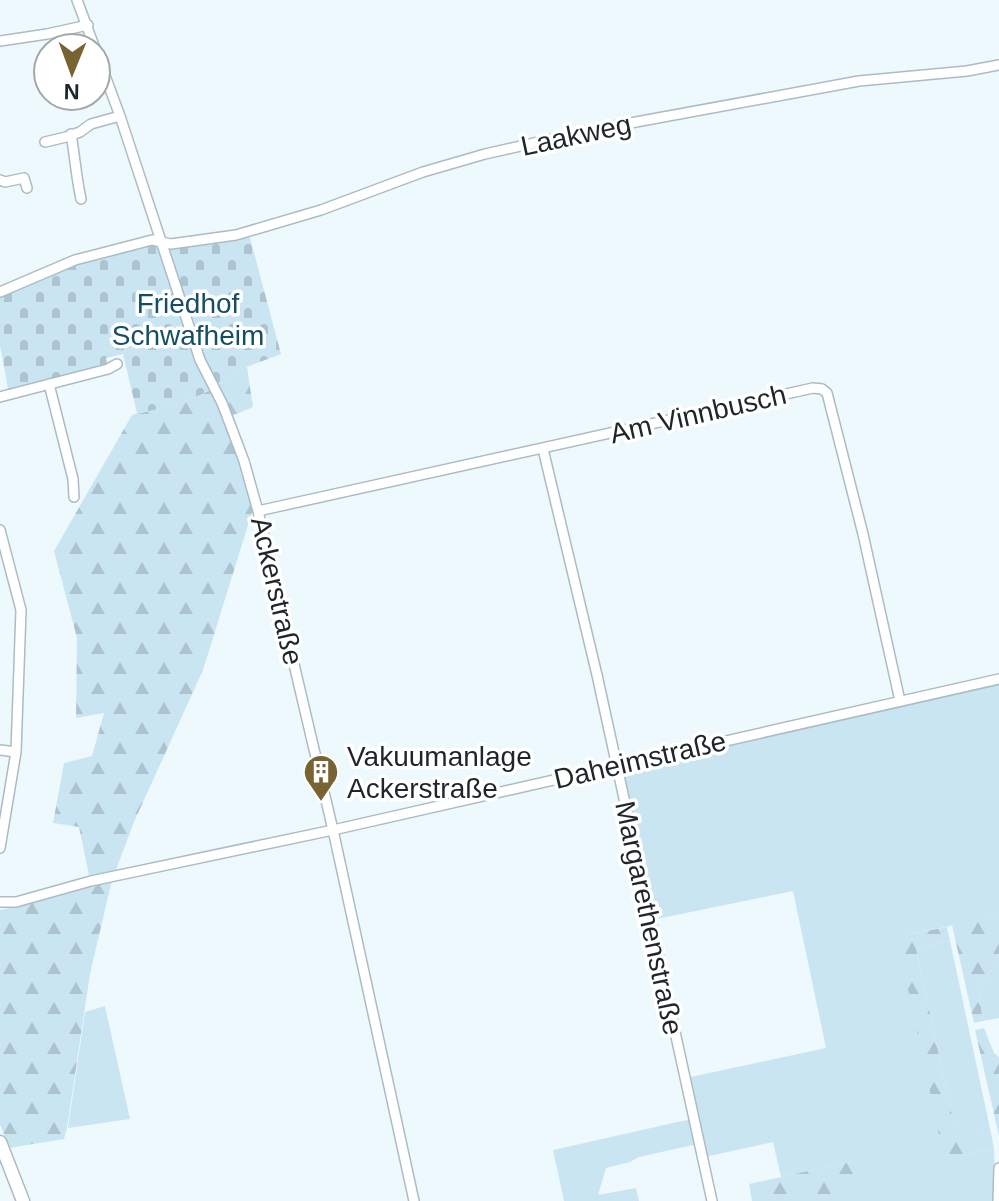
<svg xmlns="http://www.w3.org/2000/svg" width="999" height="1201" font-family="Helvetica,sans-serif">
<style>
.grass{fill:#cae5f2}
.forest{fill:url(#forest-firs)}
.cemetery{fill:url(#cemetery-stones)}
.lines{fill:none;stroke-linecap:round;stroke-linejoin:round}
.minor-casing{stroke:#abbcc4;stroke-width:12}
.major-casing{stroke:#abbcc4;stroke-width:15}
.minor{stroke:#fff;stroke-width:9}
.major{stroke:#fff;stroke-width:12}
.labels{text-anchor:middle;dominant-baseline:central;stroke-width:7;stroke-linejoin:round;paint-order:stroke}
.street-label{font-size:28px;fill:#1f2629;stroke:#fff}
.park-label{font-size:28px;fill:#154e64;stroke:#fff}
.poi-label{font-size:28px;fill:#1f2629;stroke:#fff;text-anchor:start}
</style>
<defs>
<pattern id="forest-firs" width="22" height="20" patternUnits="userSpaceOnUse" patternTransform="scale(2)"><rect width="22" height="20" fill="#cae5f2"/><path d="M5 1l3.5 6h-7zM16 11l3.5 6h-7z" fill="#adc4d0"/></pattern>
<pattern id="cemetery-stones" width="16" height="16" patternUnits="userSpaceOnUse" patternTransform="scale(2)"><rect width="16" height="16" fill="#cae5f2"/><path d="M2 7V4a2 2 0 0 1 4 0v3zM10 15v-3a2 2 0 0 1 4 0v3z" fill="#adc4d0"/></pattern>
</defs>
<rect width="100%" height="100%" fill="#eef9fe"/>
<path class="grass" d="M999,683V916L906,935L952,1157L994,1149L996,1201H809L853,1161L781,1177L773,1142L705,1157L686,1078L826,1048L793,891L652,920L620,768Z
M950,941L991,1133L957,1140L916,948Z
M999,964V1018L983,1021L978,987L995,966Z
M105,1006L130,1119L68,1128L85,1012Z
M691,1119L697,1144L639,1157L630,1162L606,1168L598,1195L636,1188L639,1201H564L553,1150Z"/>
<path class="forest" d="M247,367L253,407L225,419L241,463L254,506L203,670L134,822L112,880L90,974L67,1128L64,1139L9,1148L0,1124V910L44,900L91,885L79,827L53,823L64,763L92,756L104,713L76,718L77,638L54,551L132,415L179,404L211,390Z
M999,916V964L995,966L978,987L983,1021L974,1023L952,925Z
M947,927L950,941L916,948L957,1139L991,1133L994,1149L952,1157L943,1153L899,947L906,935Z
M984,1028L994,1053L999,1057V1136L975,1030Z
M853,1161L860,1190L809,1201H752L749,1184Z"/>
<path class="cemetery" d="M249,234L281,354L247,367L211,390L179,404L137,414L132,415L137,413L123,354L106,358L107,364L8,389L0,346V297L83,261L151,245L158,246L159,251Z"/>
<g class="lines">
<defs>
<path id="minor" d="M77,0L120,116L200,360L222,403L230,424L244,461L258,511L333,830L414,1201
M0,41L47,34L88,25
M71,134C75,157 76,176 81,199
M45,142L66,137L80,132L91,124L120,116
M0,180L5,182L24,178L27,188
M0,292L75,260L152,240L171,244L236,235L321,210L423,172L485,154L587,131L859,81L967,71L999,65
M49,384L73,479L74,497
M0,397L108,369L117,364
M543,449L597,675L712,1201
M258,511L813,388L822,389L827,393L863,534L900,701
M0,530L21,610L16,752L0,848
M0,750L16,752
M0,902H16L91,881L333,830L999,679
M998,1201L999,1168"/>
<path id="major" d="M0,1142L23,1201"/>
</defs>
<use href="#minor" class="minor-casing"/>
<use href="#major" class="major-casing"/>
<use href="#minor" class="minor"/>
<use href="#major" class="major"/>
</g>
<defs>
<symbol id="building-pin" viewBox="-11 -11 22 30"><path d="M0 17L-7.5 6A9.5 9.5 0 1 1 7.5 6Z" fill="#786433" stroke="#fff"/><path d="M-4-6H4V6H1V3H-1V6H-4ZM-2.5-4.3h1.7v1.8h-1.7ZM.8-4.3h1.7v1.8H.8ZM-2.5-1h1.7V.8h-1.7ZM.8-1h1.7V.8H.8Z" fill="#fff"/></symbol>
</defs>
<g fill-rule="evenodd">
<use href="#building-pin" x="301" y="752" width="40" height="54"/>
</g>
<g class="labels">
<g class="street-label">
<text transform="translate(576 135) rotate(-12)">Laakweg</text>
<text transform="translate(698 414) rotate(-13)">Am Vinnbusch</text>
<text transform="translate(277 591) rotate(77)">Ackerstraße</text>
<text transform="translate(640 760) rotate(-13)">Daheimstraße</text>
<text transform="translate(649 918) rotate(78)">Margarethenstraße</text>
</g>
<g class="park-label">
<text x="188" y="303">Friedhof<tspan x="188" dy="32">Schwafheim</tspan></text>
</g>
<g class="poi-label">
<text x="347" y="756">Vakuumanlage<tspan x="347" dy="32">Ackerstraße</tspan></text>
</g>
</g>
<g transform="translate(72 72) rotate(181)"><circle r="38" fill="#ffffff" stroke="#a5a8a9" stroke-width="2"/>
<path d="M0-6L14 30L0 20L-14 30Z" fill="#786433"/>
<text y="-12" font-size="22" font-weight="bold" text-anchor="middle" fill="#1f2629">N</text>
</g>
</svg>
